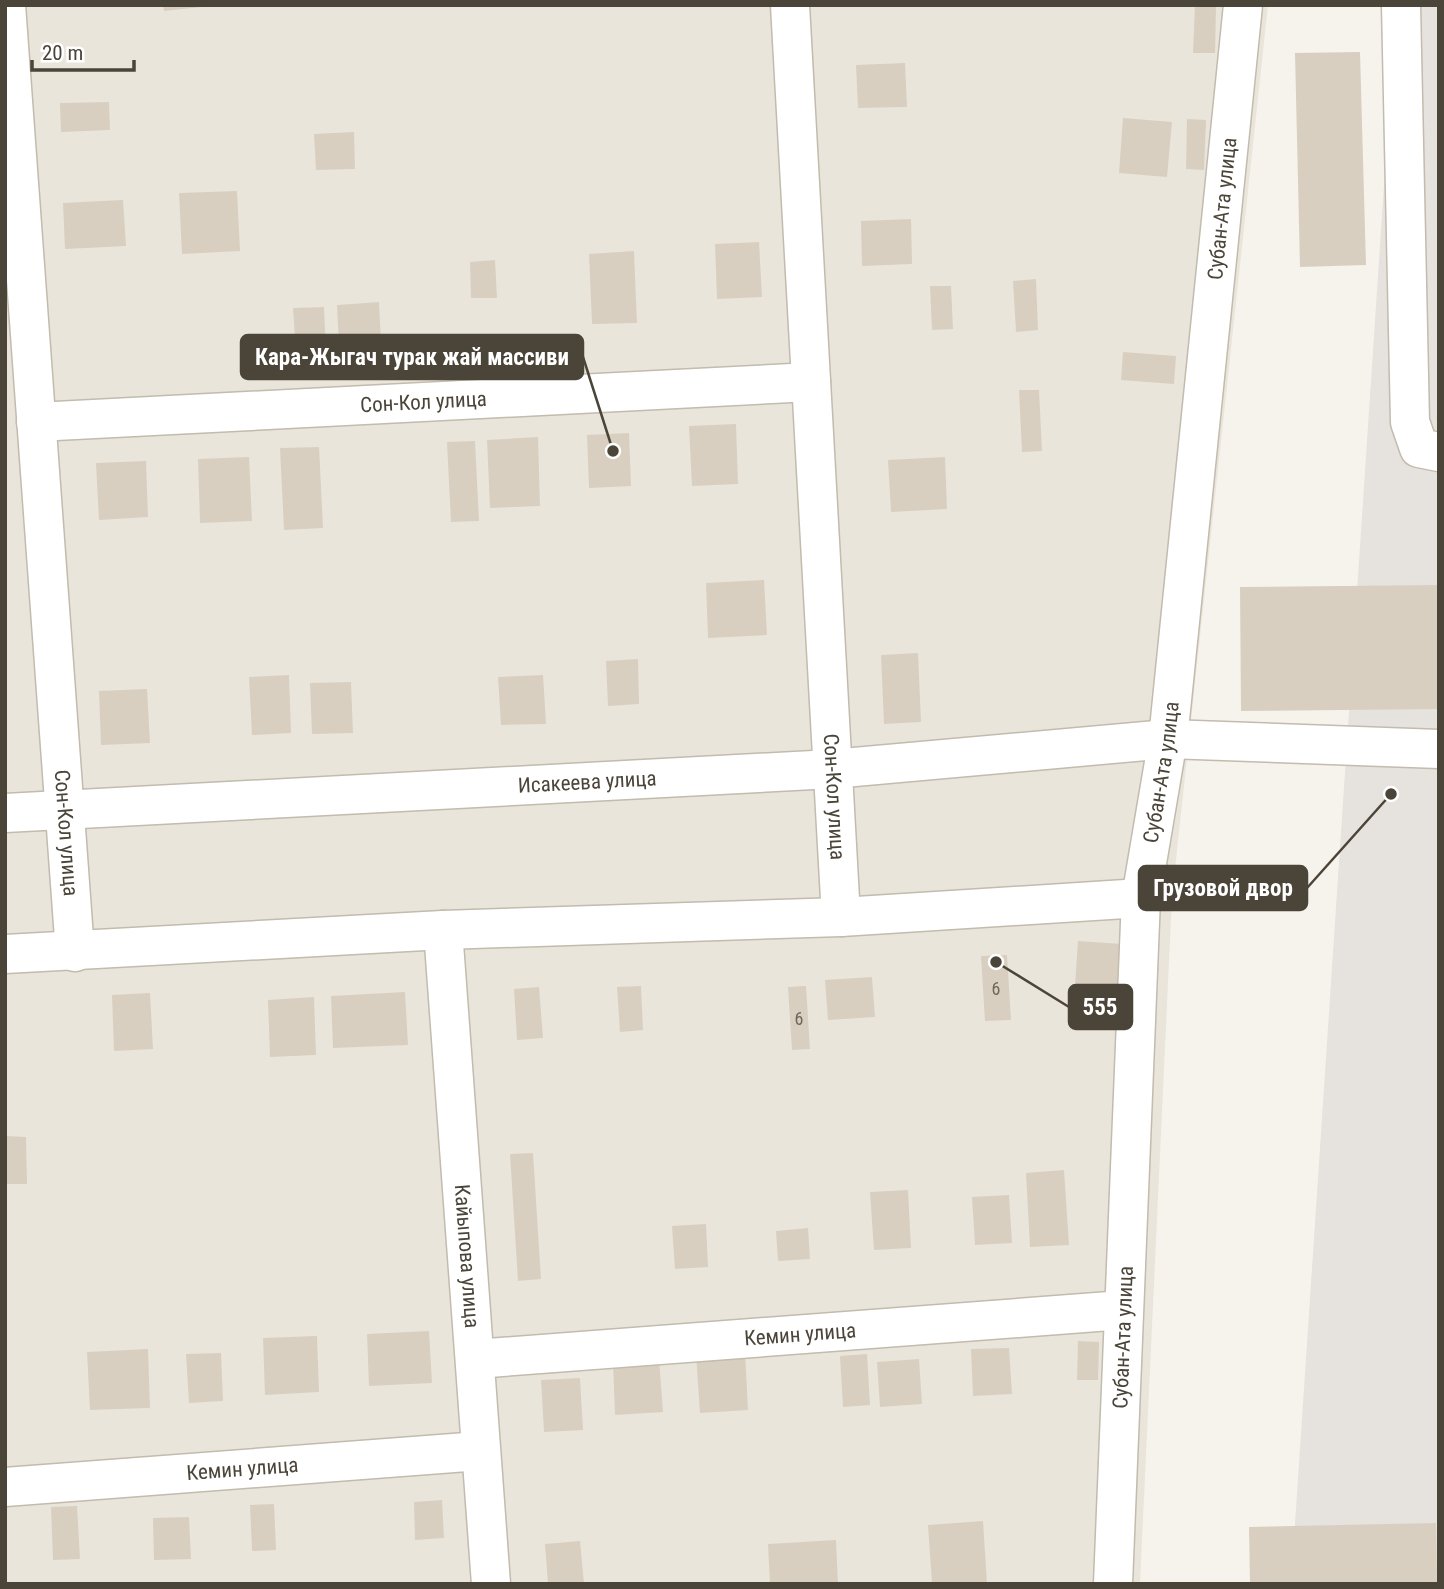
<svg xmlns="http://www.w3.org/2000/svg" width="1444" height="1589" font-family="'Roboto Condensed',sans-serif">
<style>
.residential{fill:#eae5da}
.industrial{fill:#e6e2dd}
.building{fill:#d8cfc1}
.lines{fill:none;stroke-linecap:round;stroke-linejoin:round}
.minor-casing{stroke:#c2bbae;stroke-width:41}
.minor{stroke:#fff;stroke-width:38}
.labels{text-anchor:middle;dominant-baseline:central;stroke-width:6;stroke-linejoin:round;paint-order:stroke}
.number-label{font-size:18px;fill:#6e675b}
.street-label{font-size:21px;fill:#4b4439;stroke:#fff}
.leader{fill:none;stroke:#4b4439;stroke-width:2.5}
.callout-dot{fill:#4b4439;stroke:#fff;stroke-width:2.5}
.callout{fill:#4b4439;stroke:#4b4439;stroke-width:2.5}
.callout-label{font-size:23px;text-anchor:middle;font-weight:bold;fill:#fff}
</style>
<rect width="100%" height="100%" fill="#f6f3ec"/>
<path class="residential" d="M5,5H1268L1172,897L1140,1584H5Z"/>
<path class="industrial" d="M1396,5H1439V1584H1291Z"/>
<path class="building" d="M163,5H202V7L164,11Z
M1195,5H1216L1215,53H1193Z
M1360,52L1366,265L1300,267L1295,53Z
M905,63L907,107L858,108L856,65Z
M109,102L110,130L61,132L60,103Z
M1123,118L1172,122L1167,177L1119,173Z
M1187,119L1206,120L1204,170L1186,169Z
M354,132L355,169L316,170L314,134Z
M237,191L240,251L182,254L179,193Z
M123,200L126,246L65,249L63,203Z
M911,219L912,264L862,266L861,221Z
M759,242L762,297L717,299L715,244Z
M634,251L637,323L592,324L589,254Z
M495,260L497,298H471L470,262Z
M1036,279L1038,330L1016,332L1013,281Z
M930,286H951L953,329L932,330Z
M379,302L381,343L339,345L337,305Z
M324,307L326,352L296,353L293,308Z
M1123,352L1176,356L1174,384L1121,380Z
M1019,390H1039L1042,451L1022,452Z
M736,424L738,484L692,486L689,426Z
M629,433L631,486L589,488L587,435Z
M538,437L540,506L490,508L487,440Z
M475,441L479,521L451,522L447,442Z
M319,447L323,528L284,530L280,448Z
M249,457L252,521L200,523L198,459Z
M945,457L947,509L891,512L888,460Z
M146,461L148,517L99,520L96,463Z
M764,580L767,635L708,638L706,583Z
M1439,585V709L1241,711L1240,587Z
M918,653L921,722L884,724L881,655Z
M638,659L639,704L608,706L606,661Z
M289,675L291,733L252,735L249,677Z
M543,675L546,724L501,725L498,677Z
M351,682L353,733L312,734L310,683Z
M147,689L150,743L101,745L99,691Z
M1078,941L1122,944L1117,1017L1073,1014Z
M1007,955L1011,1020L985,1021L981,956Z
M872,977L875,1017L828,1020L825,980Z
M641,986L643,1030L620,1032L617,987Z
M806,986L810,1049L792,1050L788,987Z
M539,987L543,1038L517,1040L514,989Z
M405,992L408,1045L333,1048L331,996Z
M150,993L153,1049L114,1051L112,995Z
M314,997L316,1055L270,1057L268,1000Z
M5,1136L26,1137L27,1184H5Z
M533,1153L541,1279L518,1281L510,1154Z
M1064,1170L1069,1245L1030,1247L1026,1173Z
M908,1190L911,1248L874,1250L870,1192Z
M1009,1195L1012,1243L975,1245L972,1197Z
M706,1224L708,1267L675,1269L672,1226Z
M808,1228L810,1259L778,1261L776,1231Z
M429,1331L432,1383L369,1386L367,1334Z
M317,1336L319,1392L265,1395L263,1338Z
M1078,1341L1099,1342L1098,1380H1077Z
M1009,1348L1012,1394L973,1396L971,1349Z
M148,1349L150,1408L90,1410L87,1352Z
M745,1351L748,1410L700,1413L696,1354Z
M221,1353L223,1401L189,1403L186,1354Z
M867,1354L870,1405L843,1407L840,1356Z
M659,1359L663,1412L615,1415L613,1362Z
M919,1359L922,1404L880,1407L877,1362Z
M580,1378L583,1430L544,1432L541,1380Z
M442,1500L444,1538L415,1540L414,1502Z
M274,1504L276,1550L252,1551L250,1505Z
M77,1506L80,1559L53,1560L51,1507Z
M189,1517L191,1559L154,1560L153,1518Z
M983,1521L987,1584H932L928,1525Z
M1436,1523L1437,1584H1250L1249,1527Z
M836,1540L838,1584H770L768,1544Z
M580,1541L584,1584H548L545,1544Z"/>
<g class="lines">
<defs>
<g id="minor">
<path id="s1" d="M6,5L75,952"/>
<path id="s2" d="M790,5L841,917"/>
<path d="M1401,5L1410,422L1419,448L1439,452"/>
<path id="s3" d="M36,422L811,382"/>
<path id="s4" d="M5,813L832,769L1168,739L1439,749"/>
<path id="s5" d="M443,930L491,1584"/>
<path d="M5,954L443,930L841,917L1141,898"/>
<path id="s6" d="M475,1359L1123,1310"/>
<path id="s7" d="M5,1487L480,1451"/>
<path id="s8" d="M1113,1584L1141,898L1168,739L1243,5"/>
</g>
</defs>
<use href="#minor" class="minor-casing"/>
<use href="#minor" class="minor"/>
</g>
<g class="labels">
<g class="number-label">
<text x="996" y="988">6</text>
<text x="799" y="1018">6</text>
</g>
<g class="street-label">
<text stroke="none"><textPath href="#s8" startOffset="1381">Субан-Ата улица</textPath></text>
<text stroke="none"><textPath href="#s3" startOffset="388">Сон-Кол улица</textPath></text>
<text stroke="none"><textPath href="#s8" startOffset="814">Субан-Ата улица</textPath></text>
<text stroke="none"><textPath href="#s4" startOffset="583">Исакеева улица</textPath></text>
<text stroke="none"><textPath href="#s2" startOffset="793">Сон-Кол улица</textPath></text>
<text stroke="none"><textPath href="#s1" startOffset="830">Сон-Кол улица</textPath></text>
<text stroke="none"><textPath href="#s5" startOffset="327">Кайыпова улица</textPath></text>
<text stroke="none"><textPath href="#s6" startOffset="326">Кемин улица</textPath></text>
<text stroke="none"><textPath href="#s8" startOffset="247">Субан-Ата улица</textPath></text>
<text stroke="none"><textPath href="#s7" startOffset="238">Кемин улица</textPath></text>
</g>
</g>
<path class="leader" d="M613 451L583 357M1391 794L1307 888M996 962L1069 1007"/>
<g class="callout-dot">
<circle cx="613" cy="451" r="7"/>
<circle cx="1391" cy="794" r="7"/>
<circle cx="996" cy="962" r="7"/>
</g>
<g class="callout">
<rect x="241" y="335" width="342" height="44" rx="7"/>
<rect x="1139" y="866" width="168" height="44" rx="7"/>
<rect x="1069" y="985" width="63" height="44" rx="7"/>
</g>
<g class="callout-label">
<text x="412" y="365">Кара-Жыгач турак жай массиви</text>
<text x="1223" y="896">Грузовой двор</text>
<text x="1100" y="1015">555</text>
</g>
<rect width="1444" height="1589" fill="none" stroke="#4b4439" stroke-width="14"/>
<path d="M32 60v10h102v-10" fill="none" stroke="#4b4439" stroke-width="3.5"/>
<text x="42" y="60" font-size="21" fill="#4b4439" stroke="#ffffff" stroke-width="5" paint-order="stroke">20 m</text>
</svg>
